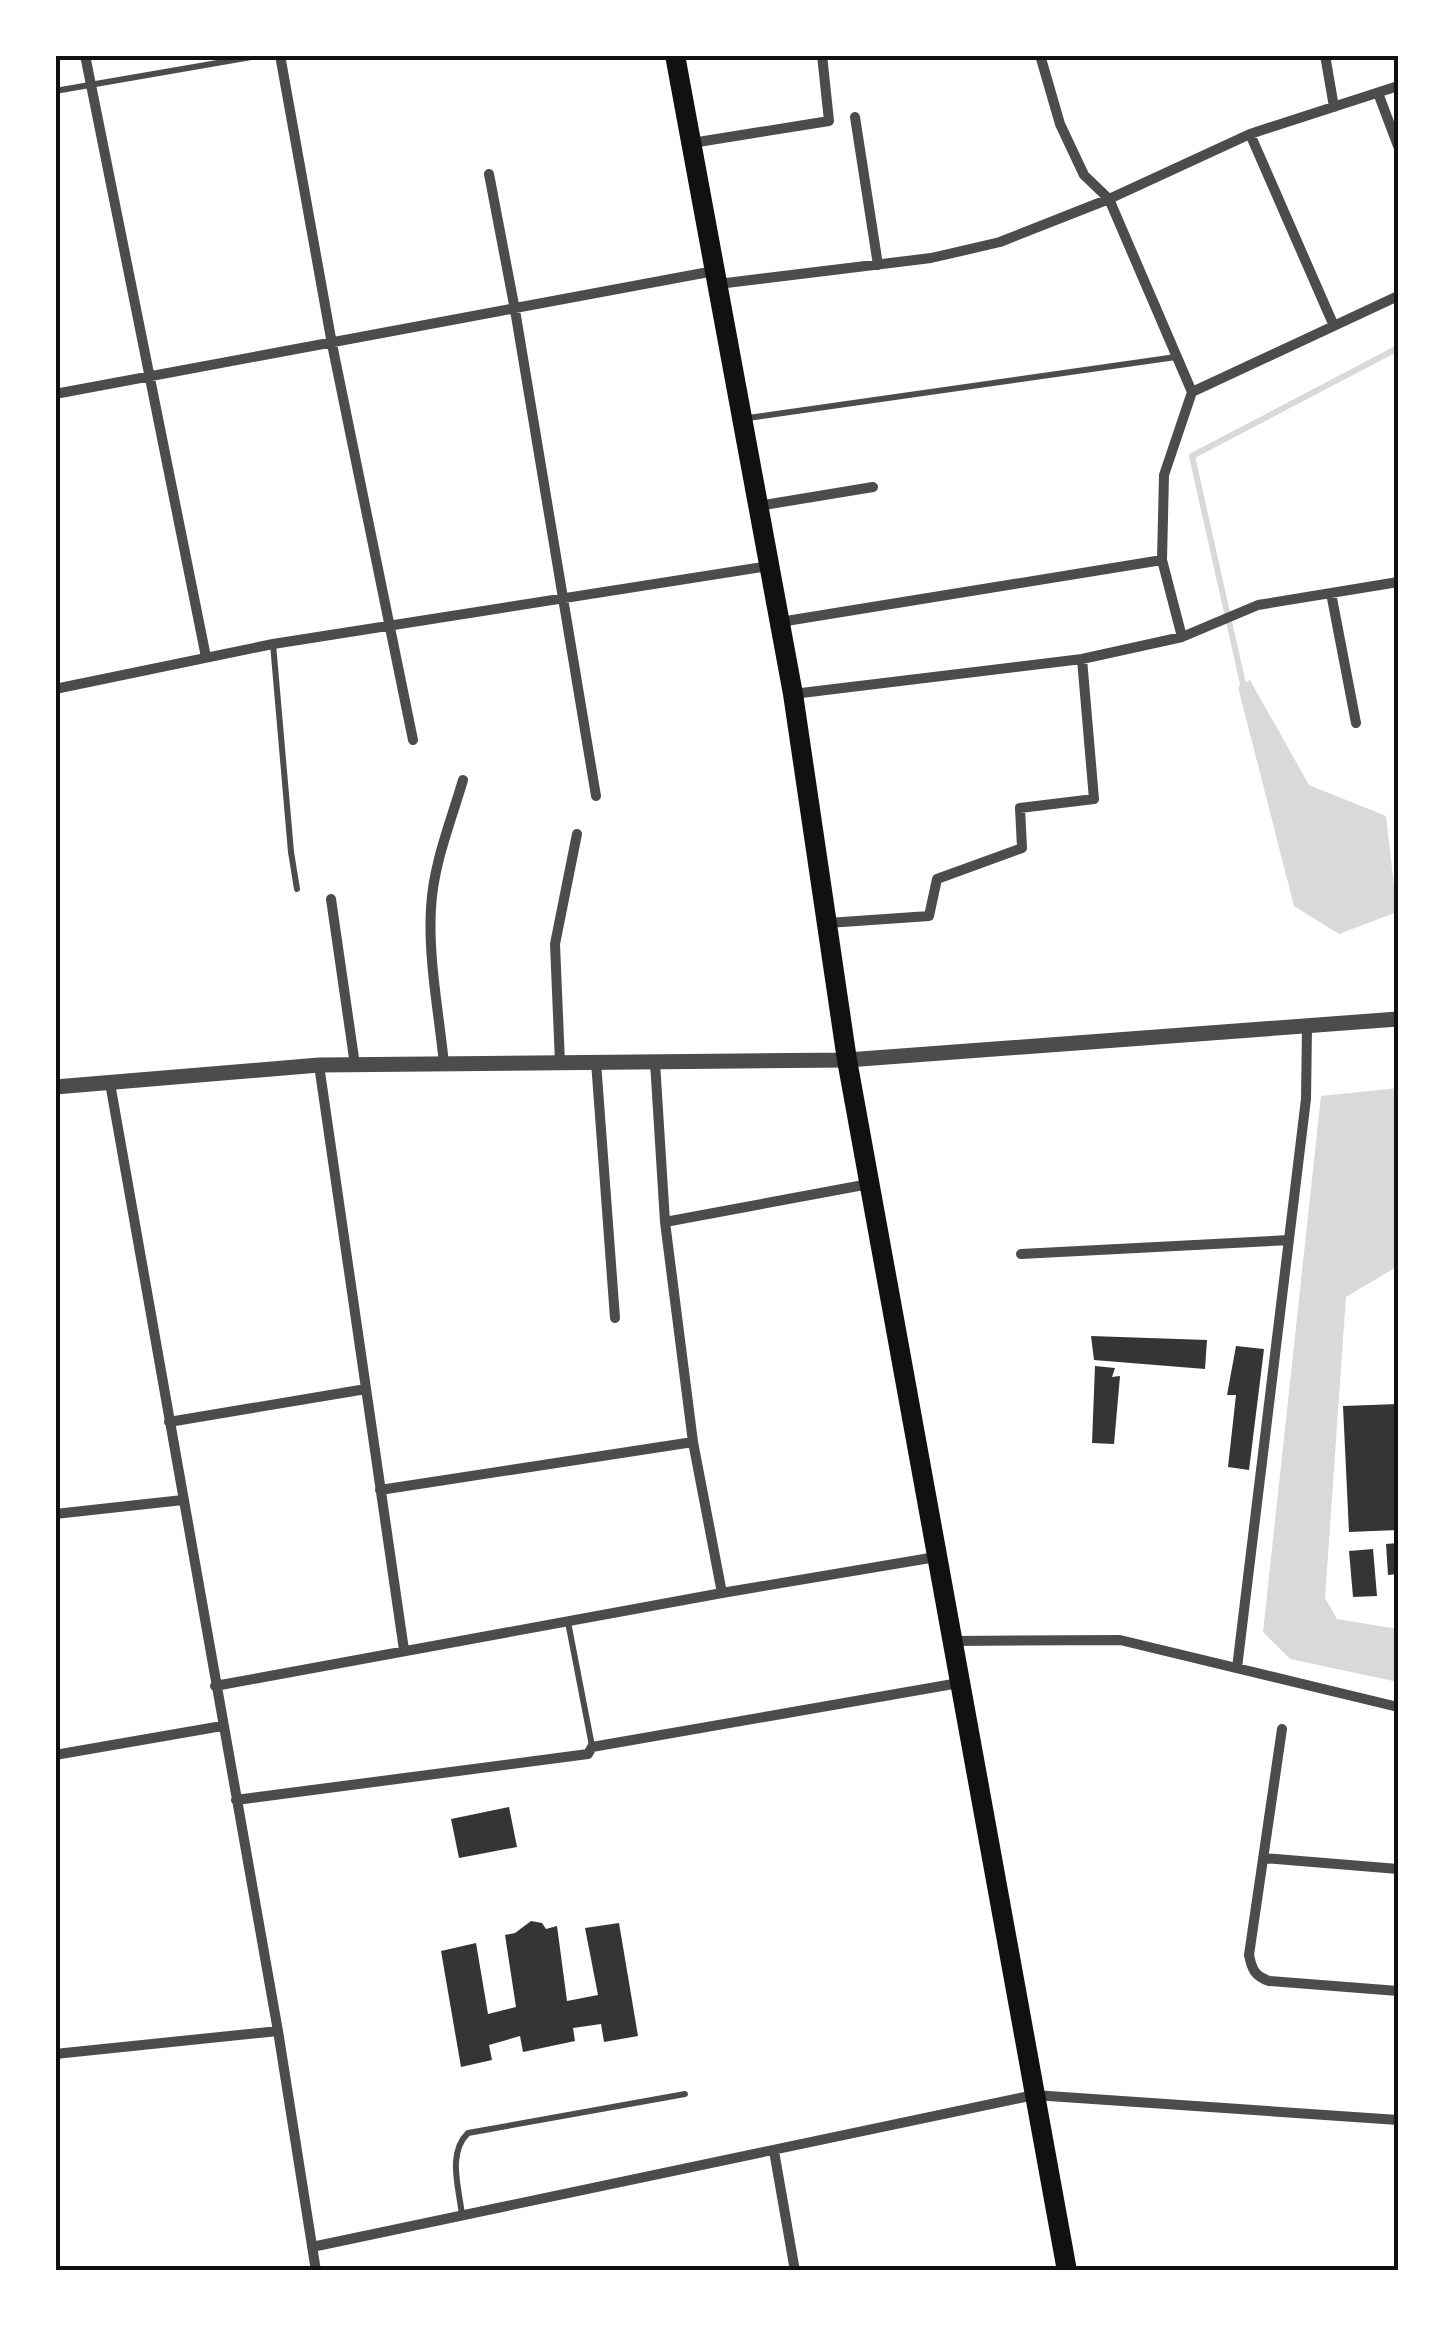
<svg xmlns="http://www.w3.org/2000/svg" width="1453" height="2326" font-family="'Playfair Display',serif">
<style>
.water{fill:#d9d9d9}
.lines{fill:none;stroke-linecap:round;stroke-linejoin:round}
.stream{stroke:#d9d9d9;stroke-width:6}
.building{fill:#353535}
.service{stroke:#4c4c4c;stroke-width:6}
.minor{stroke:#4c4c4c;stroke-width:10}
.tertiary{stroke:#4c4c4c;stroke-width:15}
.trunk{stroke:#111;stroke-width:20}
.neatline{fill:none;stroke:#111;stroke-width:4}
</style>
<rect width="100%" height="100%" fill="#fff"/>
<path class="water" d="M1250,680L1309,785L1386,816L1397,912L1339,934L1294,906L1238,687Z
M1398,1088V1266L1346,1297L1325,1598L1337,1619L1398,1629V1682L1290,1659L1263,1632L1321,1096Z"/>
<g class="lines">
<path class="stream" d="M1243,684L1192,456L1398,348"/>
</g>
<path class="building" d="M1091,1336L1207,1340L1205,1369L1094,1360Z
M1236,1346L1264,1349L1249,1470L1228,1467L1236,1395H1227Z
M1095,1366L1115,1368L1112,1377L1120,1376L1114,1444L1092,1443Z
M1398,1404V1530L1349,1532L1343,1406Z
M1398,1543V1574L1388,1575L1386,1544Z
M1373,1549L1377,1596L1353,1597L1349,1551Z
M509,1807L517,1847L459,1858L451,1819Z
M531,1921L542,1923L546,1929L557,1926L567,2001L598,1995L585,1928L619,1923L638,2036L604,2042L601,2024L573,2028L575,2041L523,2052L520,2036L489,2045L492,2060L461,2067L441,1951L476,1943L488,2014L516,2007L505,1935L515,1933Z"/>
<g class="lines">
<path class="service" d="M55,91L263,55
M748,418L1176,357
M273,644L291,852L297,889
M568,1622L592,1746
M462,2215C459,2188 447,2153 468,2133L685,2094"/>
<path class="minor" d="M85,55L206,657
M280,55L332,344L413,740
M1040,55L1060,124L1084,175L1109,199L1192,392L1164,475L1162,560
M1325,55L1334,107
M1378,93L1398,146
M855,117L878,265
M1250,134L1334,326
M692,143L829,121L822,55
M489,174L515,310L596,796
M718,284L931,258L1000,242L1109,199L1250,134L1398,86
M1192,392L1398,296
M55,394L714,271
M758,506L873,487
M1331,593L1356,723
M780,622L1162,560L1182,637
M55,689L273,644L769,566
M793,694L1082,659L1182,637L1258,605L1398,582
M331,899L355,1065
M828,923L929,916L937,879L1022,848L1020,808L1094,799L1082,659
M596,1062L615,1318
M655,1062L665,1222L693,1442L722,1593
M560,1063L555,944L577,834
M444,1064C439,1013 428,959 431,908C433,865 451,821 463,780
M319,1065L404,1650
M110,1083L278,2031L316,2271
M665,1222L869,1184
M1021,1254L1289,1240
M169,1422L366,1389
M380,1490L693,1442
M55,1514L183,1500
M953,1641L1120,1640L1398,1707
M1237,1668L1306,1099L1307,1026
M215,1686L722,1593L936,1557
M1282,1729L1249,1955C1252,1970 1255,1976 1269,1981L1398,1991
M55,1755L222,1726
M236,1800L588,1754L592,1747L959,1683
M1264,1858L1398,1869
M55,2054L278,2031
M774,2151L795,2271
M312,2247L1034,2095L1398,2120"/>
<path class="tertiary" d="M55,1087L319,1065L847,1060L1398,1019"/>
<path class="trunk" d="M675,55L793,694L847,1060L1067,2271"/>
</g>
<rect width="1453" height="2326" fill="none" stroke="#ffffff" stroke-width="115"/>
<rect x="58" y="58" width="1338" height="2210" class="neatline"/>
</svg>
